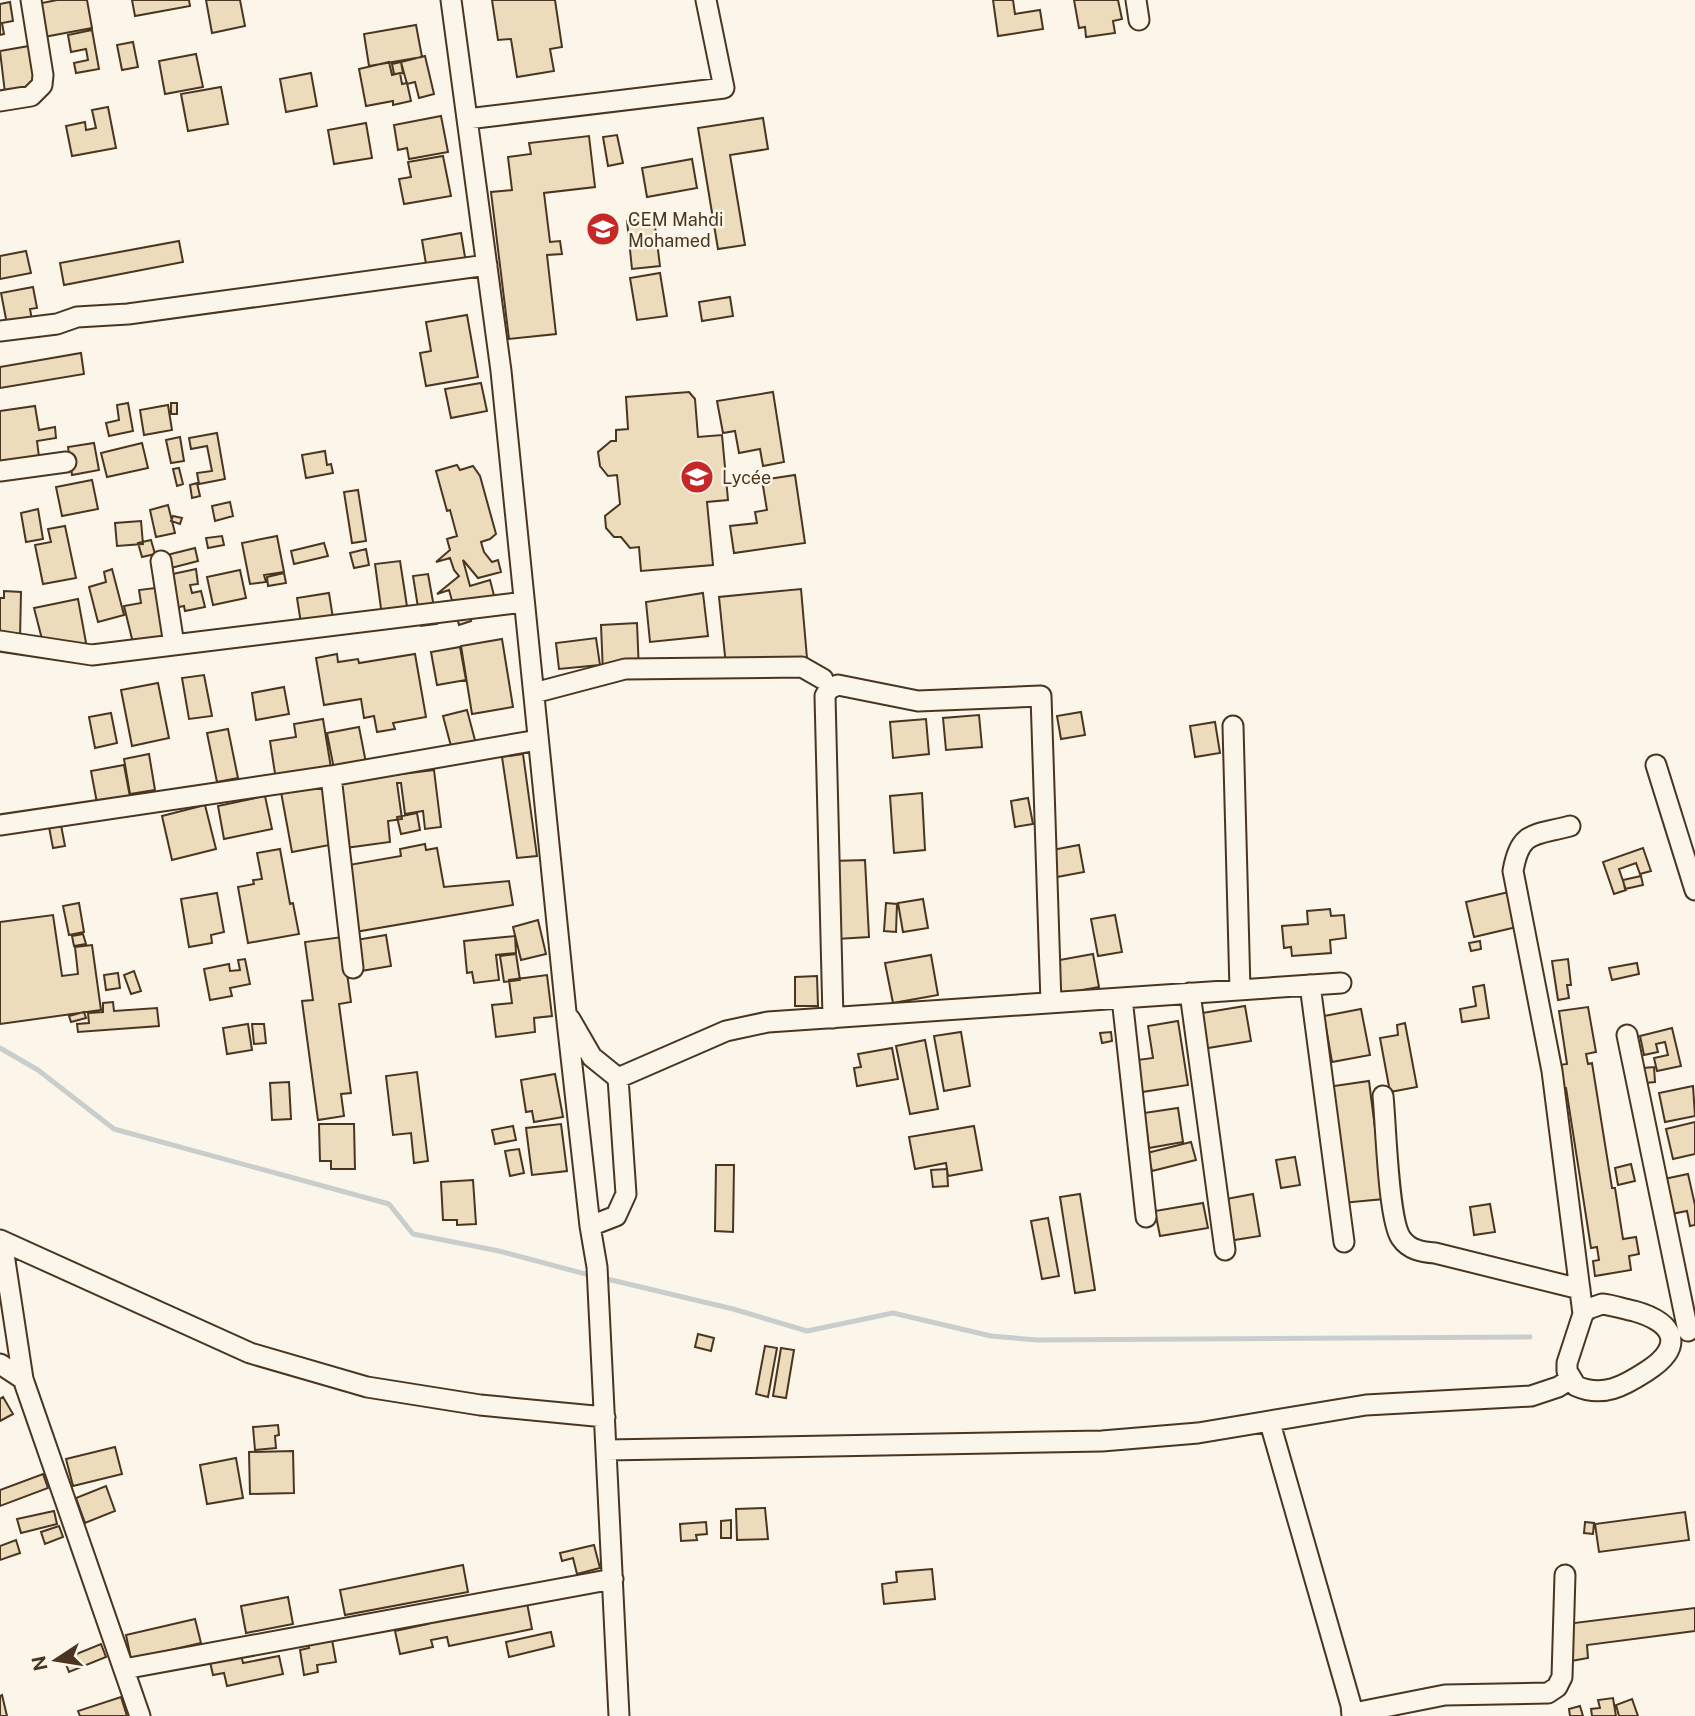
<svg xmlns="http://www.w3.org/2000/svg" width="1695" height="1716" font-family="'Public Sans',sans-serif">
<style>
.lines{fill:none;stroke-linecap:round;stroke-linejoin:round}
.stream{stroke:#c9cecd;stroke-width:5}
.building{fill:#ecdcbc;stroke:#4a3520;stroke-width:2}
.minor-casing{stroke:#4a3520;stroke-width:23}
.minor{stroke:#fbf6e9;stroke-width:19}
.labels{text-anchor:middle;dominant-baseline:central;stroke-width:5;stroke-linejoin:round;paint-order:stroke}
.poi-label{font-size:18px;fill:#4a3520;stroke:#fbf6e9;text-anchor:start}
</style>
<rect width="100%" height="100%" fill="#fbf6e9"/>
<g class="lines">
<path class="stream" d="M0,1048L38,1070L114,1129L389,1204L413,1234L499,1251L593,1276
M603,1278L733,1309L807,1331L893,1313L991,1336L1037,1340L1530,1337"/>
</g>
<path class="building" d="M57,0H87L92,28L44,37L37,4Z
M132,0H189L190,6L135,16Z
M206,0H240L245,26L212,33Z
M492,0H555L562,47L550,49L554,71L517,77L511,39L498,40Z
M993,0H1013L1015,14L1040,10L1043,29L998,36Z
M1074,0H1118L1122,19L1113,21L1115,33L1086,37L1085,27L1079,28Z
M10,2L13,21L2,23L4,34L0,35V4Z
M416,25L422,57L369,66L364,34Z
M92,30L99,69L76,73L74,63L88,60L86,49L71,52L68,35Z
M133,42L138,67L122,70L117,45Z
M29,46L36,89L5,93L0,51Z
M196,54L203,87L165,94L159,61Z
M425,56L434,94L419,98L415,82L407,84L401,62Z
M389,62L392,75L400,73L402,84L407,83L411,101L393,105V101L366,106L359,69Z
M401,62L403,73L394,74L392,64Z
M311,73L317,106L286,112L280,79Z
M221,87L228,124L188,131L181,94Z
M108,107L116,148L72,156L66,126L85,122L86,130L96,128L92,110Z
M441,116L448,152L409,159L407,148L398,150L394,125Z
M763,118L768,149L730,155L745,245L718,249L698,128Z
M366,123L372,158L334,164L328,130Z
M617,135L623,163L608,166L603,137Z
M589,136L595,187L544,193L550,242L560,241L562,254L547,255L556,334L509,339L491,192L512,190L508,157L531,154L529,143Z
M443,156L451,196L404,204L399,179L411,177L408,162Z
M692,159L697,188L647,197L642,168Z
M654,218L660,266L632,269L627,221Z
M461,233L466,263L427,270L422,240Z
M179,241L183,262L64,285L60,263Z
M26,251L31,273L0,279V256Z
M660,273L667,316L637,320L630,278Z
M33,287L37,308L30,309L32,320L7,324L1,293Z
M730,297L733,316L702,321L699,302Z
M467,315L478,377L426,386L420,353L431,351L426,322Z
M81,353L84,374L0,388V367Z
M481,383L487,411L451,418L445,389Z
M689,392L695,399L698,437L722,435L728,500L707,502L713,565L641,571L639,547L630,548L621,537H614L606,528L605,516L620,504L617,475L608,476L600,466L598,452L611,441H616V430L628,429L626,397Z
M773,392L784,462L763,466L760,449L739,453L735,431L723,433L717,401Z
M128,403L133,431L109,436L106,423L119,420L117,405Z
M171,403H177V414H171Z
M168,405L172,430L144,435L140,410Z
M35,406L39,430L55,427L56,438L37,441L39,457L0,463V411Z
M217,433L225,479L199,484L197,473L212,471L207,446L191,449L189,438Z
M180,437L184,461L171,463L166,440Z
M94,443L99,470L72,475L68,447Z
M142,443L148,468L107,477L101,453Z
M325,451L327,465L331,464L333,473L306,478L302,455Z
M457,465L460,470L473,466L480,476L496,534L490,539L481,542L484,552L492,562L498,560L501,572L478,578L463,560L470,586L490,580L497,607L469,615L471,621L459,625L449,590L437,594L459,576L454,570L450,558L436,562L450,550L447,539L457,536L450,510L447,511L436,471Z
M179,468L183,484L177,486L173,469Z
M795,475L805,543L734,553L730,526L757,523L755,512L767,510L762,480Z
M92,480L98,509L62,516L56,487Z
M197,483L200,496L192,498L190,485Z
M358,490L366,541L352,543L344,492Z
M230,502L233,516L215,521L212,506Z
M168,505L175,533L156,537L150,510Z
M38,509L43,539L26,542L21,513Z
M173,516L182,518L180,524L171,521Z
M141,521L143,544L117,546L115,523Z
M65,526L76,578L43,584L35,545L51,542L48,529Z
M222,536L224,545L208,548L206,538Z
M277,536L284,572L264,575L266,582L250,584L242,543Z
M151,540L155,554L142,557L138,543Z
M324,543L328,556L294,564L291,551Z
M195,548L198,561L171,568L167,555Z
M366,549L369,565L354,568L350,553Z
M400,561L408,613L382,616L375,564Z
M112,569L124,615L98,622L89,587L106,582L104,572Z
M196,569L198,584L190,585L192,593L201,591L205,607L185,611L184,606L174,608L168,575Z
M240,570L246,598L213,605L207,577Z
M284,573L286,583L268,586L267,577Z
M428,574L437,624L421,626L413,576Z
M155,588L165,638L133,643L124,606L141,603L139,590Z
M801,589L807,658L726,666L719,597Z
M4,591L21,592L20,639L0,635V598H4Z
M329,593L335,631L303,636L297,598Z
M703,593L708,636L650,642L646,602Z
M78,599L87,648L43,643L34,608Z
M637,623L639,672L603,673L601,625Z
M596,638L600,665L559,669L556,643Z
M502,639L513,707L472,714L461,646Z
M460,647L466,680L437,685L431,652Z
M337,654L338,662L358,659L359,663L415,654L426,717L393,723L395,729L377,732L374,716L364,718L361,699L324,705L316,658Z
M204,675L212,716L189,719L182,678Z
M158,683L169,738L132,746L121,690Z
M284,687L289,714L256,720L252,693Z
M467,710L476,744L452,750L443,716Z
M1081,712L1085,735L1061,739L1057,716Z
M111,713L117,743L95,748L89,717Z
M979,715L982,747L946,750L943,718Z
M323,719L332,774L276,780L270,741L296,737L294,724Z
M926,719L929,754L893,758L890,722Z
M1215,722L1220,753L1195,757L1190,726Z
M359,727L366,763L334,769L327,733Z
M228,729L238,778L217,782L207,733Z
M149,754L155,790L130,794L124,759Z
M523,754L537,856L517,858L502,757Z
M124,765L130,797L97,803L91,771Z
M434,770L441,827L425,829L423,811L405,814L401,783H397L402,819L388,821L390,842L345,848L337,782Z
M324,784L335,844L292,852L281,792Z
M922,793L925,850L894,853L890,796Z
M265,796L272,829L224,839L218,806Z
M1028,798L1033,824L1015,827L1011,801Z
M205,805L216,849L172,860L162,816Z
M417,813L420,830L401,834L397,817Z
M61,825L65,846L53,848L49,827Z
M425,844L426,850L437,848L444,887L509,881L513,905L355,932L343,866L401,856L400,849Z
M1079,845L1084,872L1057,877L1052,850Z
M1643,848L1651,871L1640,874L1636,863L1619,869L1626,890L1614,894L1603,862Z
M280,849L290,904L293,903L299,934L248,943L238,887L254,884L253,880L262,879L257,853Z
M865,860L869,937L837,939L833,861Z
M1641,876L1643,885L1625,889L1623,880Z
M1513,891L1521,926L1474,937L1466,902Z
M217,893L224,932L211,935L212,943L189,947L181,899Z
M923,899L928,928L903,932L898,903Z
M79,903L84,932L69,935L63,906Z
M886,903L897,904L896,932L884,931Z
M1330,909L1331,916L1344,915L1346,938L1330,940L1331,953L1292,956L1291,947L1284,948L1282,926L1308,924L1307,911Z
M53,915L62,976L78,974L75,947L92,945L101,1010L0,1024V922Z
M1115,915L1122,952L1098,956L1091,919Z
M538,920L546,954L521,960L513,927Z
M83,934L86,944L74,946L72,936Z
M386,935L391,966L361,971L356,940Z
M515,936L516,953L496,955L499,980L474,983L472,972L467,973L464,941Z
M342,937L351,1002L339,1004L351,1093L341,1094L344,1116L318,1120L302,1001L313,1000L305,942Z
M1480,941L1481,949L1471,951L1469,943Z
M516,954L520,980L504,982L500,956Z
M1093,954L1099,987L1060,994L1054,961Z
M931,955L938,995L893,1003L885,963Z
M245,959L250,984L230,988L232,996L210,1000L204,969L229,964L230,971L240,970L238,960Z
M1568,959L1571,985H1567L1569,998L1558,1000L1552,961Z
M1637,963L1639,974L1612,980L1609,968Z
M134,971L141,991L131,994L124,975Z
M118,973L120,988L106,990L104,975Z
M547,975L552,1016L534,1018L535,1032L496,1037L492,1005L512,1003L509,980Z
M817,976L818,1006H795V977Z
M1484,985L1489,1018L1462,1022L1460,1009L1476,1006L1473,987Z
M113,1002L114,1011L157,1008L159,1026L78,1032L77,1024L89,1023L88,1013L103,1012V1003Z
M1245,1006L1251,1041L1202,1049L1196,1014Z
M1588,1007L1596,1052L1586,1054L1588,1064L1592,1063L1612,1188H1615L1623,1239L1636,1237L1639,1254L1629,1256L1631,1270L1595,1276L1593,1261L1599,1260L1597,1247L1591,1248L1566,1088H1562L1559,1065L1567,1064L1559,1011Z
M1361,1009L1370,1055L1332,1062L1324,1016Z
M84,1012L86,1018L71,1022L69,1016Z
M1178,1021L1188,1085L1142,1092L1137,1060L1153,1058L1148,1026Z
M1405,1023L1417,1087L1390,1092L1380,1038L1398,1035L1397,1025Z
M248,1024L252,1050L227,1054L223,1028Z
M252,1024H264L266,1043L254,1044Z
M1672,1028L1681,1066L1657,1071L1654,1058L1668,1055L1665,1042L1656,1044L1658,1052L1644,1055L1640,1036Z
M961,1032L970,1086L944,1091L934,1036Z
M1111,1032L1112,1041L1102,1043L1100,1033Z
M925,1040L938,1109L910,1114L896,1046Z
M892,1048L898,1079L857,1086L854,1068L861,1067L858,1054Z
M1654,1067L1655,1082L1645,1083L1643,1068Z
M417,1072L428,1161L414,1163L411,1133L393,1135L386,1076Z
M555,1074L563,1117L534,1122L532,1111L526,1112L521,1080Z
M1369,1081L1384,1199L1342,1203L1327,1087Z
M289,1082L291,1119L272,1120L270,1083Z
M1693,1086L1695,1116L1665,1122L1659,1093Z
M1178,1108L1183,1142L1149,1148L1144,1113Z
M1695,1122V1154L1673,1159L1666,1129Z
M319,1124H354L355,1169H331V1161H320Z
M561,1124L567,1171L532,1175L526,1128Z
M513,1126L516,1140L495,1144L492,1130Z
M974,1126L982,1170L948,1176L946,1163L915,1169L909,1137Z
M1191,1142L1196,1160L1152,1171L1147,1153Z
M519,1149L524,1173L510,1176L505,1151Z
M1295,1157L1300,1185L1281,1188L1276,1160Z
M1631,1164L1635,1181L1618,1185L1615,1168Z
M716,1165H734L733,1232L715,1231Z
M947,1169L948,1186L933,1187L931,1170Z
M1688,1174L1695,1205V1225L1690,1226L1687,1211L1666,1215L1659,1180Z
M473,1180L476,1224L457,1225V1220H443L441,1182Z
M1080,1194L1095,1290L1075,1293L1060,1197Z
M1253,1194L1260,1236L1228,1241L1221,1200Z
M1203,1203L1208,1228L1160,1236L1155,1211Z
M1490,1204L1495,1232L1474,1235L1470,1207Z
M1048,1218L1059,1276L1042,1279L1031,1221Z
M698,1334L714,1338L711,1351L695,1347Z
M765,1346L777,1348L768,1397L756,1394Z
M781,1348L794,1350L786,1398L773,1396Z
M3,1397L13,1414L0,1421V1399Z
M278,1425L279,1435L275,1436L276,1448L255,1450L253,1427Z
M115,1447L122,1474L73,1486L66,1459Z
M293,1451L294,1493L250,1494L249,1452Z
M236,1458L243,1498L207,1504L200,1465Z
M43,1474L48,1488L0,1506V1490Z
M106,1486L115,1511L85,1523L76,1498Z
M765,1508L768,1539L737,1540L736,1509Z
M54,1511L57,1524L21,1533L17,1519Z
M1685,1512L1689,1540L1599,1552L1595,1524Z
M731,1520V1538H721V1521Z
M706,1522L707,1534L696,1535L697,1540L681,1541L680,1524Z
M1585,1522L1594,1523L1593,1534L1584,1533Z
M59,1526L63,1537L45,1544L41,1532Z
M16,1540L20,1553L0,1560V1546Z
M594,1545L600,1568L577,1574L573,1558L562,1561L560,1553Z
M463,1565L468,1592L345,1615L340,1590Z
M932,1569L935,1599L884,1604L882,1584L897,1582L896,1572Z
M288,1597L293,1624L246,1633L241,1606Z
M527,1603L532,1629L449,1646L447,1637L431,1640L433,1647L400,1654L395,1631L428,1624L427,1617Z
M1695,1608V1631L1587,1645L1588,1658L1571,1661L1566,1624Z
M195,1619L201,1643L131,1659L126,1635Z
M551,1632L554,1646L509,1657L506,1642Z
M331,1634L336,1662L317,1665L318,1672L304,1675L300,1650L309,1648L307,1638Z
M101,1644L106,1657L69,1672L64,1659Z
M239,1646L243,1663L279,1656L283,1674L227,1686L224,1673L213,1675L208,1653Z
M2,1695L7,1716H0V1696Z
M121,1697L127,1716H80L78,1711Z
M1613,1698L1616,1716H1592L1591,1709L1600,1708L1598,1700Z
M1632,1699L1638,1716H1619L1616,1705Z
M1580,1706L1583,1716H1570L1569,1709Z"/>
<g class="lines">
<defs>
<path id="minor" d="M451,0L501,371L566,1012L590,1226L597,1267L619,1716
M1136,0L1139,20
M0,101L31,96L42,85L43,75L31,0
M467,119L724,88L706,0
M0,331L57,324L77,317L128,314L487,265
M0,471L66,462
M161,561L174,645
M0,641L92,655L524,602
M534,693L625,669L802,667L823,679
M1233,726L1240,990
M1656,765L1695,890
M331,776L353,968
M0,825L331,776L538,740
M1570,826C1534,836 1520,830 1513,871L1552,1071L1583,1314
M1310,985L1344,1242
M1190,993L1225,1250
M1122,998L1146,1217
M833,1018L825,696L829,689L838,685L918,701L1041,696L1051,1003
M570,1019L592,1057L618,1078L626,1194L616,1216L590,1226
M1627,1035L1688,1331
M618,1078L726,1031L768,1022L1341,983
M1383,1096C1386,1124 1388,1219 1401,1238C1409,1250 1422,1252 1435,1253L1580,1289
M0,1240L250,1353L367,1387L480,1405L605,1417
M2,1241L23,1379
M1602,1304C1613,1305 1623,1309 1634,1311C1674,1322 1686,1346 1647,1371C1624,1386 1603,1398 1576,1386L1567,1371V1363L1583,1314L1588,1309Z
M0,1364L23,1379L140,1716
M1270,1423L1351,1705L1352,1716
M606,1450L1102,1441L1198,1433L1366,1405L1531,1396L1558,1387L1571,1379
M124,1669L613,1579
M1354,1716L1359,1712L1445,1695L1548,1693L1557,1687L1562,1677L1565,1575"/>
</defs>
<use href="#minor" class="minor-casing"/>
<use href="#minor" class="minor"/>
</g>
<defs>
<symbol id="school-disc" viewBox="-11 -11 22 22"><circle r="9.5" fill="#c62828" stroke="#fbf6e9"/><path d="M0-5L7-2L0 1L-7-2ZM-4 1L0 2.5L4 1V4Q0 6-4 4Z" fill="#fff"/></symbol>
</defs>
<g fill-rule="evenodd">
<use href="#school-disc" x="584" y="210" width="38" height="38"/>
<use href="#school-disc" x="678" y="458" width="38" height="38"/>
</g>
<g class="labels">
<g class="poi-label">
<text x="628" y="219">CEM Mahdi<tspan x="628" dy="21">Mohamed</tspan></text>
<text x="722" y="477">Lycée</text>
</g>
</g>
<g transform="translate(56 1660) rotate(258)" stroke="#fbf6e9" stroke-width="5" paint-order="stroke">
<path d="M0-5L12 26L0 18L-12 26Z" fill="#4a3520"/>
<text y="-10" font-size="19" font-weight="bold" text-anchor="middle" fill="#4a3520">N</text>
</g>
</svg>
